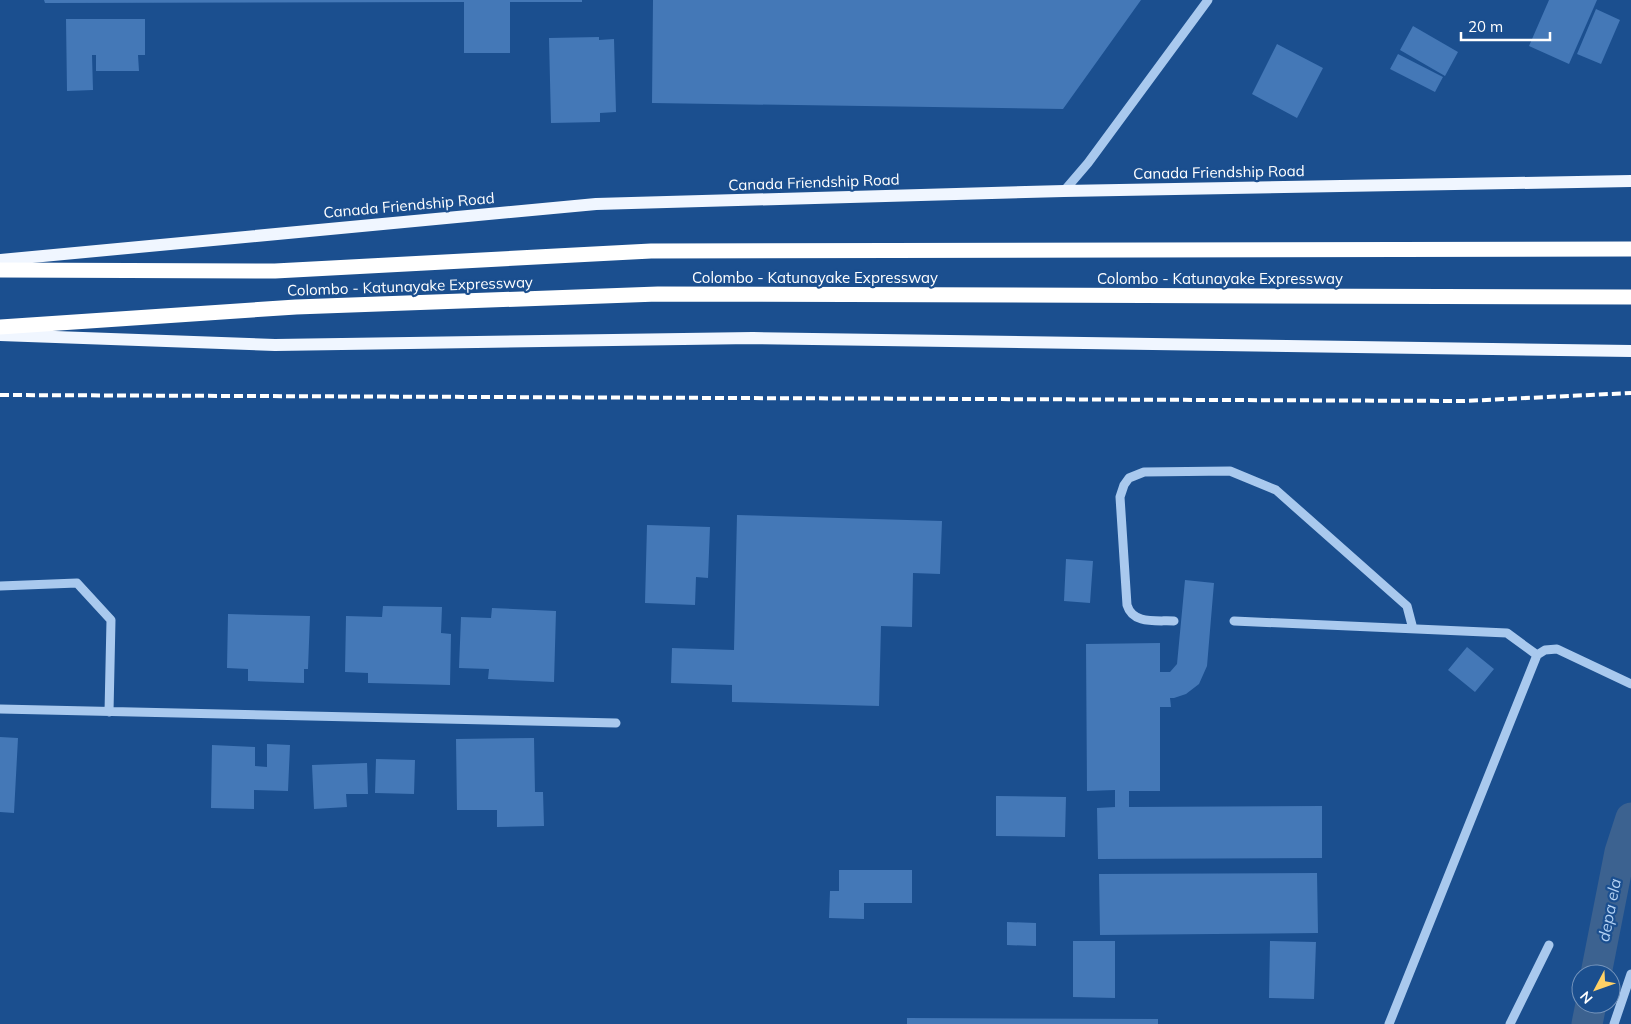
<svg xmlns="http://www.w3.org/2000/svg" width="1631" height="1024" font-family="Mulish,sans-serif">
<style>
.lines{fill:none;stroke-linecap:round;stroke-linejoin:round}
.canal{stroke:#3c6290;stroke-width:31}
.building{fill:#4478b7}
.minor{stroke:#a9c9ee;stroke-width:9}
.major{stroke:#f0f6ff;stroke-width:12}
.highway{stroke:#fff;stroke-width:15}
.rail{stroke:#fff;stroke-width:4;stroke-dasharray:9 4;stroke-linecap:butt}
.labels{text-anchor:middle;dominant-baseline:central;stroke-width:4.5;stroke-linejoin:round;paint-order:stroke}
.street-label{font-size:15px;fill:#fff;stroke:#1b4f8f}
.water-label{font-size:16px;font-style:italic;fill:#b5d3f5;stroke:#1b4f8f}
</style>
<rect width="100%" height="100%" fill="#1b4f8f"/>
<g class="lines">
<path class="canal" d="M1596,974L1620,852L1631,818
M1587,1024L1591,1004"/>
</g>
<path class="building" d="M44,0H582V2H510V53H464V2L45,3Z
M653,0H1141L1063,109L652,103Z
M1549,0H1597L1569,64L1529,46Z
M1596,9L1620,20L1601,64L1577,54Z
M66,19H145V55H138L139,71H96V55H92L93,90L67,91Z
M1413,26L1458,52L1445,76L1400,50Z
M599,37V40L614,39L616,112L600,113V122L551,123L549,38Z
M1277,44L1323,68L1297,118L1252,94Z
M1398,54L1443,77L1435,92L1390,69Z
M737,515L942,521L940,574L913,573L912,627L881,626L879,706L732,702V685L671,683L672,648L734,650Z
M647,525L710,527L708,578L696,577L695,605L645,603Z
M1066,559L1093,561L1090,603L1064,601Z
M1185,580L1214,583L1207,666L1199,684L1186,694L1174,698H1170L1171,707H1160V791H1129V807L1322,806V858L1098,859L1097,808L1115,807V790L1087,791L1086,644L1160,643V672H1170L1177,664Z
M383,606L442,607L441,633L451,634L450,685L368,683V673L345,672L346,616L382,617Z
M492,608L556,611L554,682L488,679L489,669L459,668L461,617L491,618Z
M228,614L310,616L308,669H304V683L248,681V669L227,668Z
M1467,647L1494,669L1475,692L1448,670Z
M0,737L18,738L14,813L0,812Z
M534,738L535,792H543L544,826L497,827V810H457L456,739Z
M267,744L290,745L288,791L254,790V809L211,808L212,745L255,747V766L267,767Z
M376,759L415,760L414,794L375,793Z
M367,763L368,794H346L347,807L314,809L312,765Z
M996,796L1066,797L1065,837L996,836Z
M839,870H912V903H864V919L829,918L830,891H839Z
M1317,873L1318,933L1100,935L1099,874Z
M1007,922L1036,923V946L1007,945Z
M1073,941H1115V998L1073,997Z
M1270,941L1316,942L1314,999L1269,998Z
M907,1018L1158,1019V1024H907Z"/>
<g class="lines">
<path class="minor" d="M1064,191L1088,163L1208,0
M0,586L77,583L111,620L109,712
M1174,621C1157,620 1133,625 1127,605L1120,497L1124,485L1129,478L1144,472L1230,471L1276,490L1407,606L1413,629
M1234,621L1507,633L1537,655
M0,709L616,723
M1389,1024L1537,655L1545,650L1557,649L1631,684
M1510,1024L1549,945
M1614,1024L1631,974"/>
<path class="major" d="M0,260L596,204L1064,191L1631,181
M0,335L275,345L753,338L1631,351"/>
<path class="highway" d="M0,270L275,271L651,251L1631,249
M0,327L296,307L658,294L1631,297"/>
<path class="rail" d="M0,395L1464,401L1631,393"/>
</g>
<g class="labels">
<g class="street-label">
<text transform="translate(1219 172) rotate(-1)">Canada Friendship Road</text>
<text transform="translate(814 182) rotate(-2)">Canada Friendship Road</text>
<text transform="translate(409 205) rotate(-5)">Canada Friendship Road</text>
<text x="815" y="277">Colombo - Katunayake Expressway</text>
<text x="1220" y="278">Colombo - Katunayake Expressway</text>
<text transform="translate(410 286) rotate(-2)">Colombo - Katunayake Expressway</text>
</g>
<g class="water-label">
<text transform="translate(1609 910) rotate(-79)">depa ela</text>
</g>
</g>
<g transform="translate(1596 989) rotate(229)"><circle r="24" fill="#1b4f8f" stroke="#7695bc"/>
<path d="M0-4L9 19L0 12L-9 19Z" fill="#ffd166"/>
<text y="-8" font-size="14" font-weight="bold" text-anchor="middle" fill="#ffffff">N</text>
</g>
<path d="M1461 32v8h89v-8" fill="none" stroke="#ffffff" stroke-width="2.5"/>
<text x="1468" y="32" font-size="15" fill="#ffffff" stroke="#1b4f8f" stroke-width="4" paint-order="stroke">20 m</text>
</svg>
